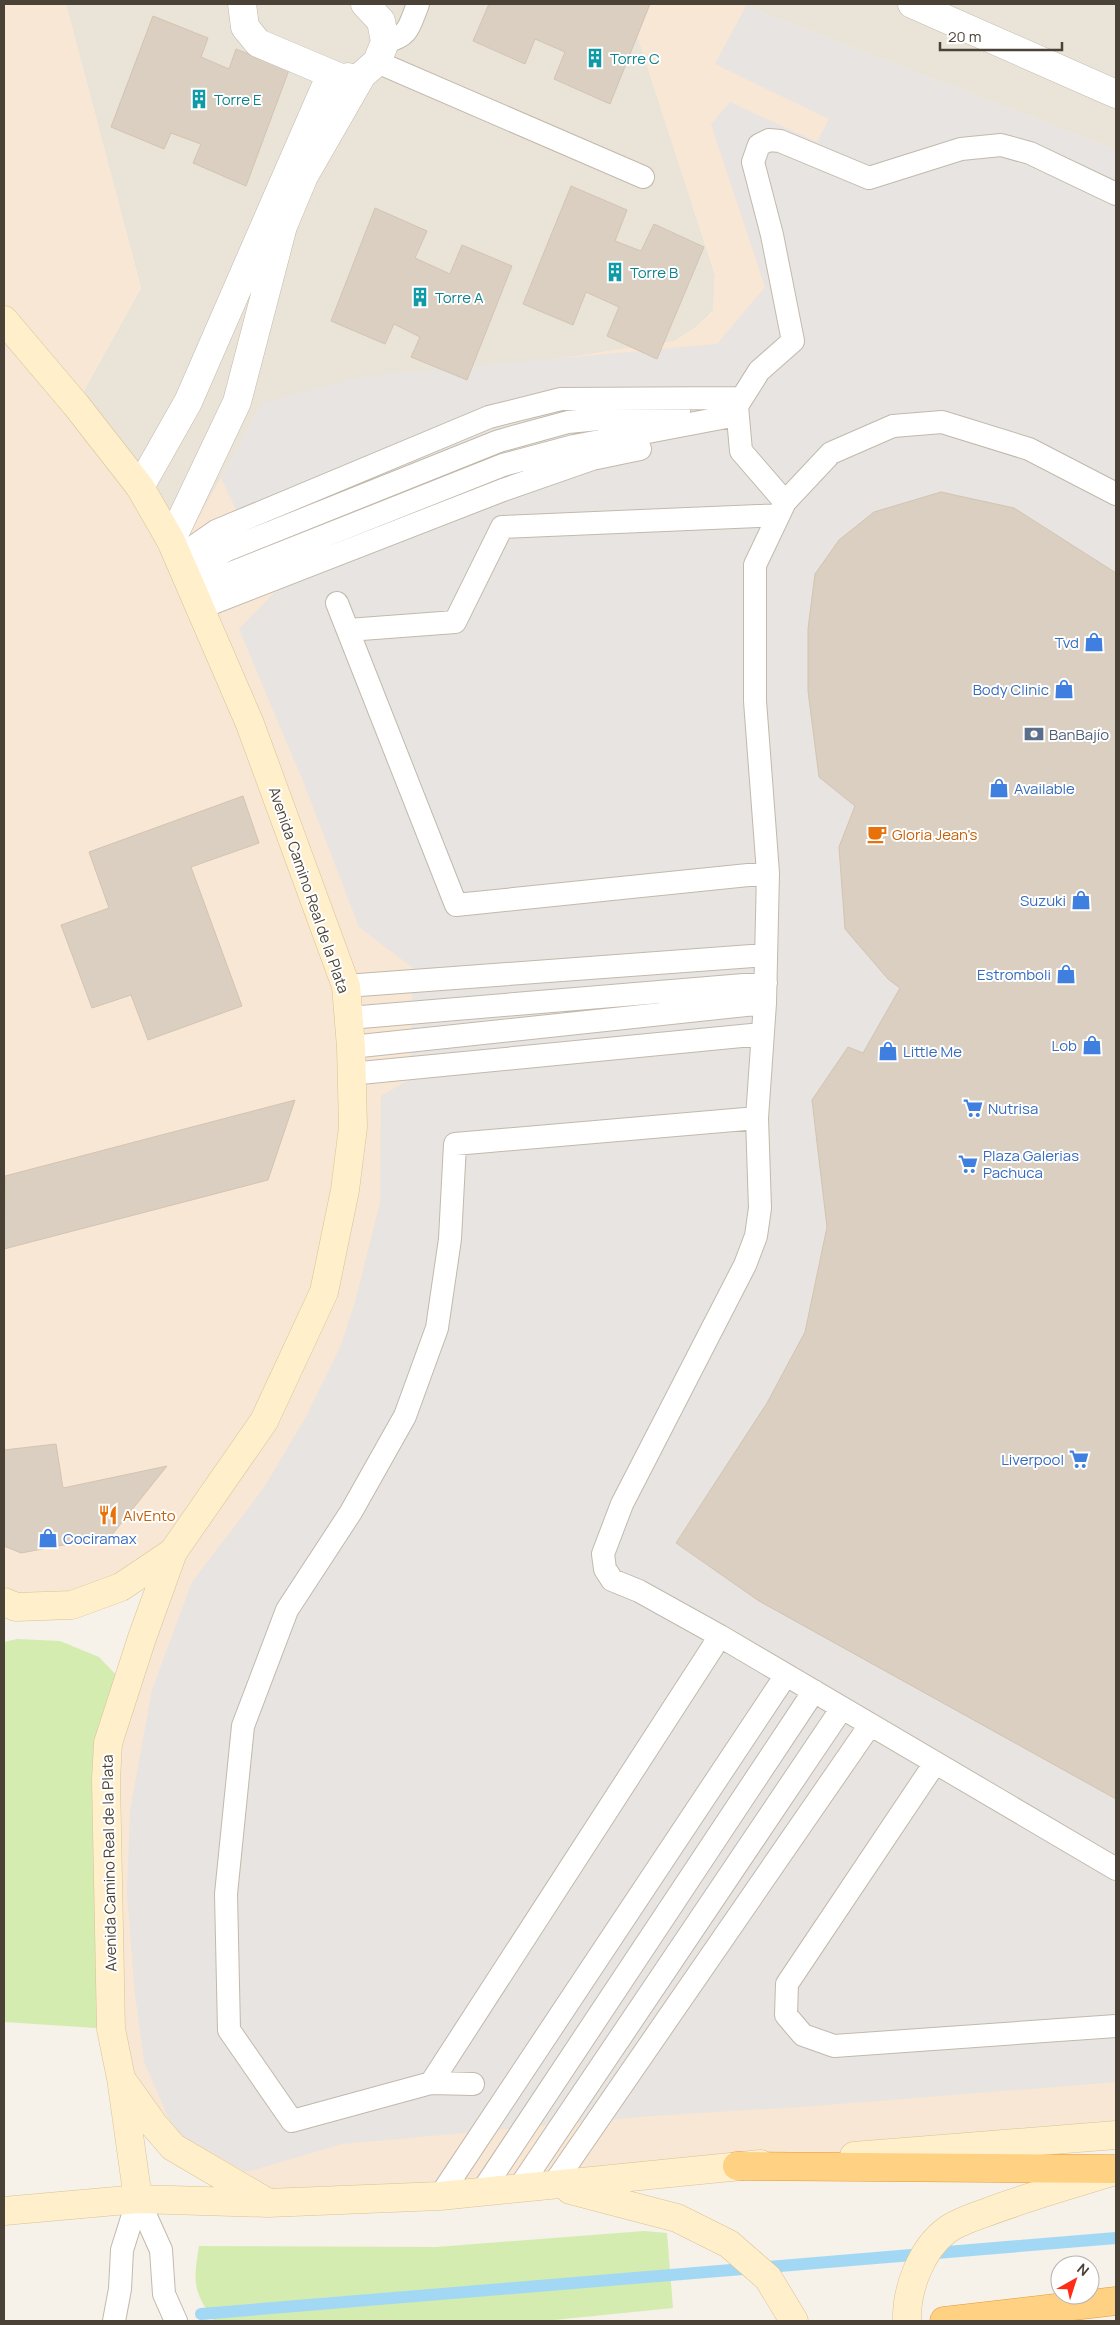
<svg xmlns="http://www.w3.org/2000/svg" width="1120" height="2325" font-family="Manrope,sans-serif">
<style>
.residential{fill:#eae3d7}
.commercial{fill:#f8e7d4}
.green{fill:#d4ecb0}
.parking{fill:#e7e4e1}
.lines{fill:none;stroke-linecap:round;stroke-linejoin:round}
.stream{stroke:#a3d8f5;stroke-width:12}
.building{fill:#dbcfc1;stroke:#d3c4b1}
.service-casing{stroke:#c2b9ab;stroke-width:24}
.minor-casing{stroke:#c2b9ab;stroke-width:29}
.secondary-casing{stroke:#d8c397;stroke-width:29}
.trunk-casing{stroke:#e79a32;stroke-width:29}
.service{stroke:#fff;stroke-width:22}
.minor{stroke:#fff;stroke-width:28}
.secondary{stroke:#ffefca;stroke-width:28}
.trunk{stroke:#ffd182;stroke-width:28}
.labels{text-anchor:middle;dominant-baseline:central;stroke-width:4;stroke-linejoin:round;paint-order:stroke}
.culture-label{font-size:15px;fill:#0d838f;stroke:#fff;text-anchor:start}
.shop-label{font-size:15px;fill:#366cbe;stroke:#fff;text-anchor:end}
.service-label{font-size:15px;fill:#4e5e75;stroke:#fff;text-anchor:start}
.food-label{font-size:15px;fill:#c56008;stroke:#fff;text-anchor:start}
.street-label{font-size:15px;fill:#4a4237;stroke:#fff}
</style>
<rect width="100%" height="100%" fill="#f6f1e9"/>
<path class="residential" d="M66,4H627L715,275L713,311L696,327L675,341L177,558L76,405L141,288Z
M740,4H1116V150L746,6Z"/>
<path class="commercial" d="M4,4H66L141,288L76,405L177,557L262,403L674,341L696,327L713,312L715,275L627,4H740L1116,150V2135L268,2203L196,2162L121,2078L106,1780L172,1553L121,1587L4,1602Z"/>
<path class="green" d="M17,1639L60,1641L99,1657L122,1681L111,2029L4,2022V1642Z
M644,2231L667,2233L673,2308L544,2321H214C193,2290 193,2284 199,2246L436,2247Z"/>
<path class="parking" d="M746,6L1116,150V573L1014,508L941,492L874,512L839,540L815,574L808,629V691L819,777L855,806L839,847L845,929L888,978L900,988L863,1053L805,1332L767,1403L676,1543L759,1601L1116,1799V2082L814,2106L650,2116L342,2144L246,2172L174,2131L144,2061L135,1994L127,1893L130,1811L152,1690L192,1582L263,1489L306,1417L341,1345L355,1302L380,1203L381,1096L410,1079L413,968L359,927L303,781L239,629L279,588L244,526L221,478L262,403L364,376L717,344L765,287L711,124L730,102L817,142L829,119L715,64Z"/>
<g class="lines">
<path class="stream" d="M201,2314L1116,2238"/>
</g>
<path class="building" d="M489,4H650L610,104L554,79L565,52L535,39L525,64L473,41Z
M153,16L208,38L201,57L229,69L236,49L289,70L246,186L193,163L201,144L171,133L164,149L111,127Z
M571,186L627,210L615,241L641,251L654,224L704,247L657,359L607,336L619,307L586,292L573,325L523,304Z
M375,208L427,231L415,258L450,274L462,245L512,266L467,380L411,357L420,337L394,324L385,344L331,321Z
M941,492L1014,508L1116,573V1799L759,1601L676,1543L767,1403L805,1332L827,1227L812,1100L848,1047L863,1053L900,988L888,979L845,929L839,847L855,806L819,777L808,691V629L815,574L839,540L874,512Z
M243,796L259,843L191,867L242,1006L148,1040L131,995L92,1008L61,925L109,908L89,852Z
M295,1100L268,1180L4,1249L5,1176Z
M56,1444L63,1488L167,1466L111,1536L21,1553L4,1546V1450Z"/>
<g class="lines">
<defs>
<path id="service" d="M385,42C410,36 409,26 418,4
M377,62L643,177
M1116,494L1029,449L942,422L893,426L831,453L785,502L755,565V701L768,873L765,1003L757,1118L760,1208L756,1236L745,1265L622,1504L603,1554L605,1569L612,1580L639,1591L720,1636L1116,1869
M785,502L741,451L737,406L759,371L793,341L772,235L753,162L759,145L769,140L780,141L869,178L961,149L1001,145L1030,153L1116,194
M177,558L216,531L489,417L561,399L741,398
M185,573L227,550L499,441L568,422L679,411
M191,589L503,465L574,446L737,415
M337,603L456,905L768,873
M200,608L503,490L592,459L640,449
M348,630L455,622L502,527L779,515
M346,986L766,955
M349,1018L766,983
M351,1047L765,1003
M350,1074L762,1034
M935,1763L787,1984L786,2015L803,2035L834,2046L1116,2026
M431,2083L720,1636
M473,2084L431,2083L292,2121L229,2030L226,1894L243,1726L287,1610L351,1512L405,1416L437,1328L450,1239L455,1144L757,1118
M553,2185L870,1725
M519,2188L842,1708
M481,2193L814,1691
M440,2196L786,1675
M138,2199L161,2250L164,2294L176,2321
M114,2321L120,2289L122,2250L138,2199"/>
<path id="minor" d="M242,4L245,27L258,43L341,78L348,77
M912,4L1116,94
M140,487L188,402L331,74
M171,541L237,402L283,226L304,176L362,75L377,62L385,42L381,21L365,4"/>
<path id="secondary" d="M4,320L76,405L140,487L171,541L250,724L346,986L351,1047L353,1127L345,1190L324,1292L264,1421L173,1552L142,1638L108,1743L106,1780L111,2029L121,2078L138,2199
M4,1602L16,1607L72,1605L121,1587L173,1552
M124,2083L154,2125L173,2147L265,2201
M854,2156L1116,2135
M570,2190L677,2218L729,2244L768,2278L794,2321
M4,2211L138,2199L268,2203L440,2196L761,2164
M907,2321C906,2290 921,2249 947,2230C958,2222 973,2217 985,2213C1027,2197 1070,2185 1112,2172"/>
<path id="trunk" d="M737,2166L1116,2169
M944,2321L1116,2301"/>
</defs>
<use href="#service" class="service-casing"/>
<use href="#minor" class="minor-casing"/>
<use href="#secondary" class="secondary-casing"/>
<use href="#trunk" class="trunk-casing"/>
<use href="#service" class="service"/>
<use href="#minor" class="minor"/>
<use href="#secondary" class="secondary"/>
<use href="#trunk" class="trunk"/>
</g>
<defs>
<symbol id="building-bare" viewBox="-9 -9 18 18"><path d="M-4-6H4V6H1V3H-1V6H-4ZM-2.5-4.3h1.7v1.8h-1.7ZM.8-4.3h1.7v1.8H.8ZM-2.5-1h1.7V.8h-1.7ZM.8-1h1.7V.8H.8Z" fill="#0f9aa8" stroke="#fff" stroke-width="2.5" paint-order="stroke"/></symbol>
<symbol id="shop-bare" viewBox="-9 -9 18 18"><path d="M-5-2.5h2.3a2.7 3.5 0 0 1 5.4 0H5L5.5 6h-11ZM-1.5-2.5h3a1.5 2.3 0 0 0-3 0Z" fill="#3f7fe0" stroke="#fff" stroke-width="2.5" paint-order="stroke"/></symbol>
<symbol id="bank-bare" viewBox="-9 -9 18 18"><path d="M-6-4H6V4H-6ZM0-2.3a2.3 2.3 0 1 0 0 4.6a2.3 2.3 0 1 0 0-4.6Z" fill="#5c6f8a" stroke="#fff" stroke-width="2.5" paint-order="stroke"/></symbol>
<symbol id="cafe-bare" viewBox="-9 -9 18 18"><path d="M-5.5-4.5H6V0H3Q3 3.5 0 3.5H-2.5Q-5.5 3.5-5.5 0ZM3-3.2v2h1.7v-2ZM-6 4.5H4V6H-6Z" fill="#e8710a" stroke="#fff" stroke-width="2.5" paint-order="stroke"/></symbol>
<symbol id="supermarket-bare" viewBox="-9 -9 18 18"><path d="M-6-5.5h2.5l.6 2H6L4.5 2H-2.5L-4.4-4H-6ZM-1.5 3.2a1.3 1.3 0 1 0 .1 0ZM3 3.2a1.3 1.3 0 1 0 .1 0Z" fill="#3f7fe0" stroke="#fff" stroke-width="2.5" paint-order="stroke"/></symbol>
<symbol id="restaurant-bare" viewBox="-9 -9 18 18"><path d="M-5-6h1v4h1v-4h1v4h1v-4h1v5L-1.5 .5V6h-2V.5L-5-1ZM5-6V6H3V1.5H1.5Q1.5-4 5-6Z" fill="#e8710a" stroke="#fff" stroke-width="2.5" paint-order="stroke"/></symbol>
</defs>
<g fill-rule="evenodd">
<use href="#building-bare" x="581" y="44" width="28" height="28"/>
<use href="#building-bare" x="185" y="85" width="28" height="28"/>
<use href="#building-bare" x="601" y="258" width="28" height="28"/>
<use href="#building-bare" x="406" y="283" width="28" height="28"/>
<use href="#shop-bare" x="1080" y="628" width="28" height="28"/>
<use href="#shop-bare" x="1050" y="675" width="28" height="28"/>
<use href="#bank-bare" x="1020" y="720" width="28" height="28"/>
<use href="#shop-bare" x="985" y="774" width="28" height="28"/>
<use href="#cafe-bare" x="863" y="820" width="28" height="28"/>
<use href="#shop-bare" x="1067" y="886" width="28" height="28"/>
<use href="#shop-bare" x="1052" y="960" width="28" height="28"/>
<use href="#shop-bare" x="1078" y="1031" width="28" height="28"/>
<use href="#shop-bare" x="874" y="1037" width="28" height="28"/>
<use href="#supermarket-bare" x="959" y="1094" width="28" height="28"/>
<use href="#supermarket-bare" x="954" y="1150" width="28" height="28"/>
<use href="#supermarket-bare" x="1065" y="1445" width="28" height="28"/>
<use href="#restaurant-bare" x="94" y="1501" width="28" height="28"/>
<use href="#shop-bare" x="34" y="1524" width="28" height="28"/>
</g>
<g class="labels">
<g class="culture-label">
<text x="610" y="58">Torre C</text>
<text x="214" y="99">Torre E</text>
<text x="630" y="272">Torre B</text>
<text x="435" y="297">Torre A</text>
</g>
<g class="shop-label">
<text x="1079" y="642">Tvd</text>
<text x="1049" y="689">Body Clinic</text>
<text x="1014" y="788" text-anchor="start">Available</text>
<text x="1066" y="900">Suzuki</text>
<text x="1051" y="974">Estromboli</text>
<text x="1077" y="1045">Lob</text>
<text x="903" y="1051" text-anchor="start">Little Me</text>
<text x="988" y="1108" text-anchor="start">Nutrisa</text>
<text x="983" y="1155" text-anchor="start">Plaza Galerias<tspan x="983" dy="17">Pachuca</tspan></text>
<text x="1064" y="1459">Liverpool</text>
<text x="63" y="1538" text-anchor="start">Cociramax</text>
</g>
<g class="service-label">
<text x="1049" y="734">BanBajío</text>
</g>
<g class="food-label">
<text x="892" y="834">Gloria Jean's</text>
<text x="123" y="1515">AlvEnto</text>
</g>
<g class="street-label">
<text transform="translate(309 890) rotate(71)">Avenida Camino Real de la Plata</text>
<text transform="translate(109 1863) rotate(-91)">Avenida Camino Real de la Plata</text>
</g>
</g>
<rect width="1120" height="2325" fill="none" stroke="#4a4237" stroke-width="10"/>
<g transform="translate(1075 2280) rotate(39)"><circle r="24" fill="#ffffff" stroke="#b7b3af"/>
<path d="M0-4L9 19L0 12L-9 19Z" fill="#ff2d17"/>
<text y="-8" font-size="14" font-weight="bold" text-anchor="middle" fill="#4a4237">N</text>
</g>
<path d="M940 42v8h122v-8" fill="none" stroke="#4a4237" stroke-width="2.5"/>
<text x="948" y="42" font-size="15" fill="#4a4237" stroke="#ffffff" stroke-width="4" paint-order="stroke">20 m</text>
</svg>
